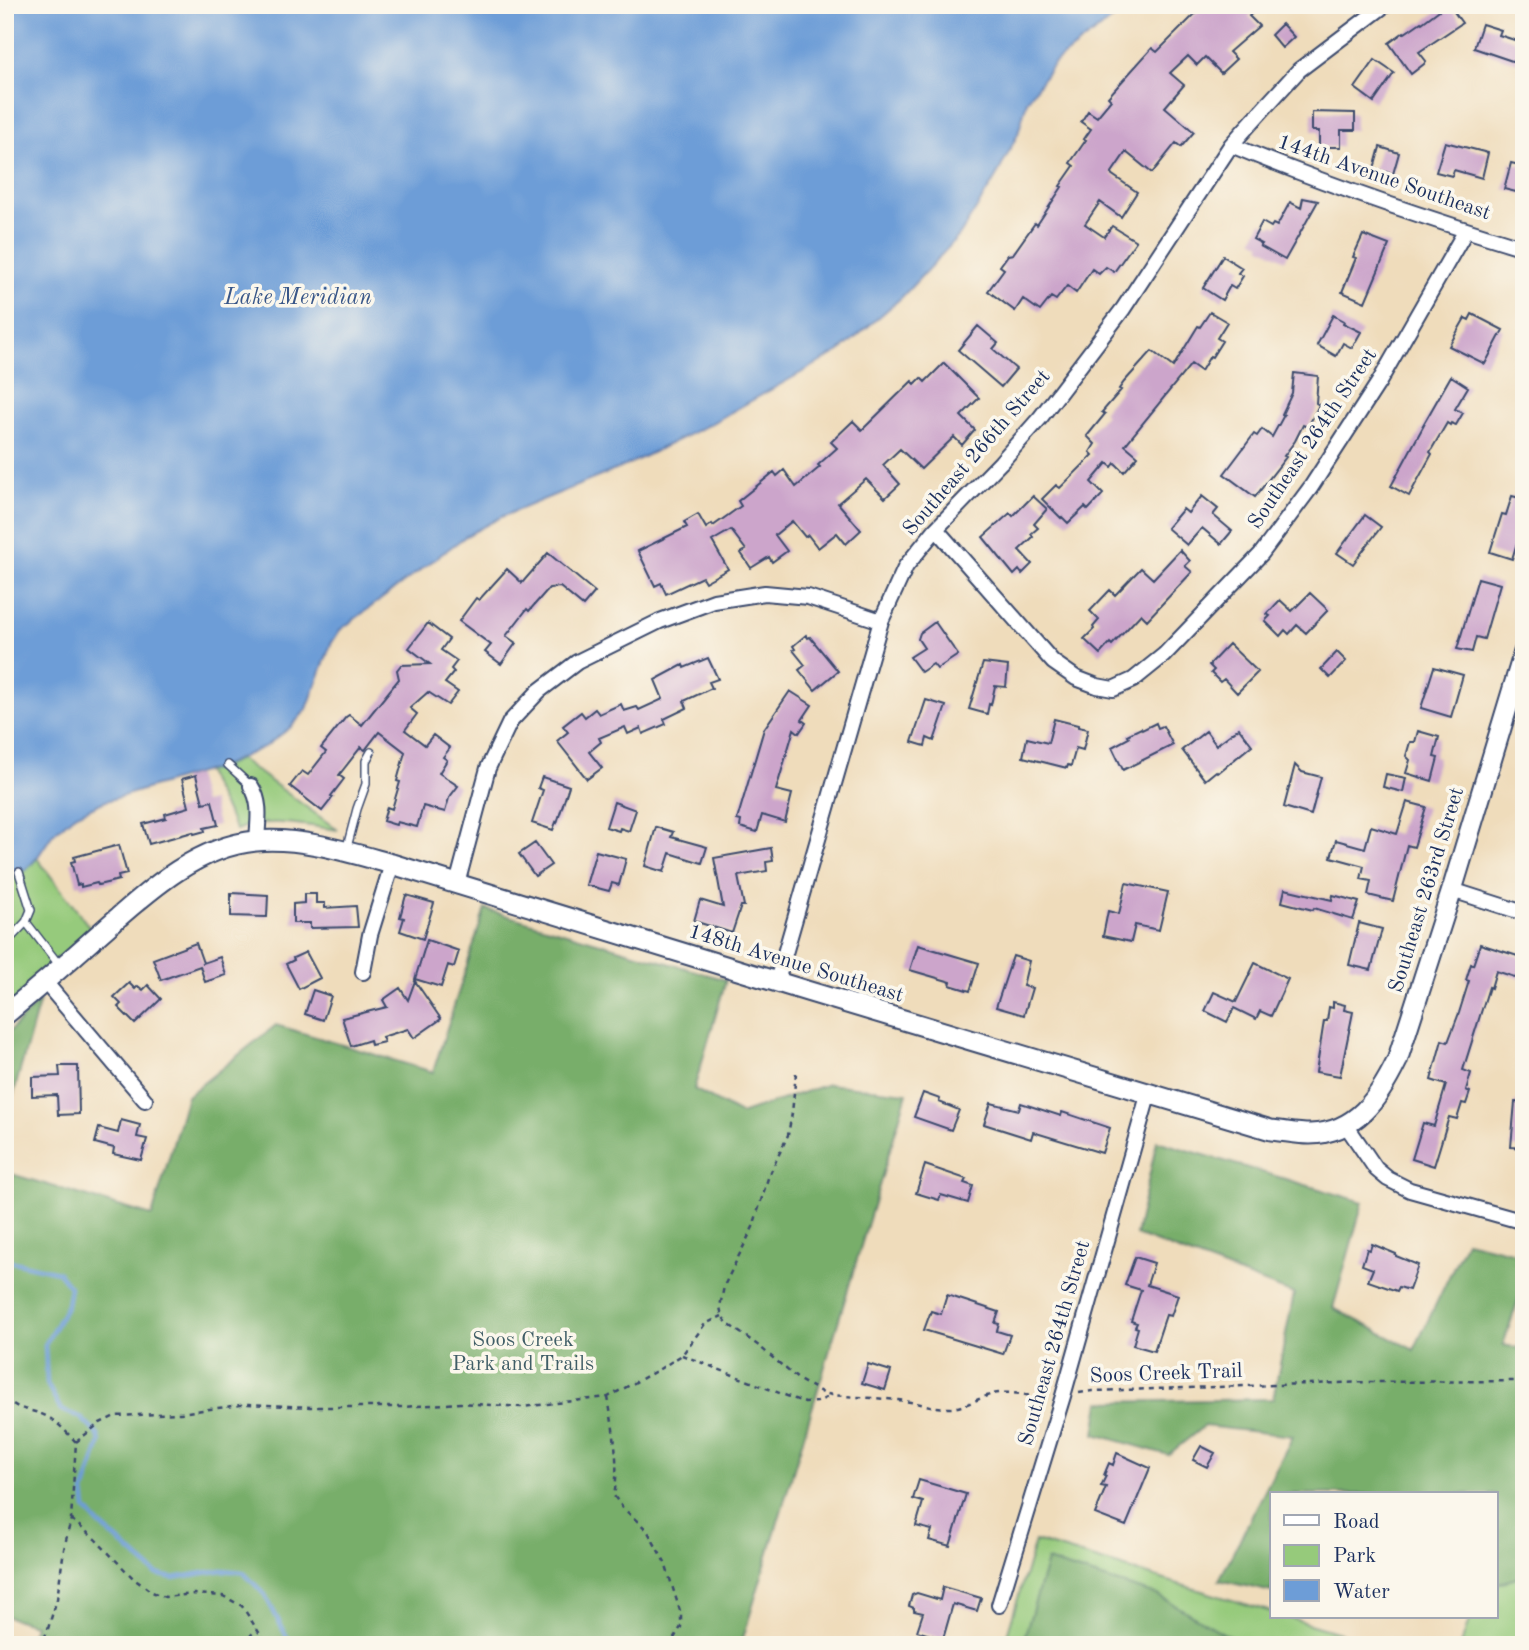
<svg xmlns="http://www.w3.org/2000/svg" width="1529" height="1650" font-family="'Old Standard TT',serif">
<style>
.green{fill:#96ca7b;stroke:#587c6c;stroke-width:2}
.forest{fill:#78ae6b;stroke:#4a6e64;stroke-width:2}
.water{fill:#6d9dd7;stroke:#44669a;stroke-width:2}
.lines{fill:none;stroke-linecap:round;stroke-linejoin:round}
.stream{stroke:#6d9dd7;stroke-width:4.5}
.building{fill:#cca5cb}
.lane-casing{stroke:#3b496c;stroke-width:10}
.street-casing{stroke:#3b496c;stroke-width:18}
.secondary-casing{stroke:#3b496c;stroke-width:23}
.path{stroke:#3b496c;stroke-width:2.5;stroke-dasharray:5 5;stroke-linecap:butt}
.lane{stroke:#fff;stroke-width:7}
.street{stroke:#fff;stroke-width:14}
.secondary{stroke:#fff;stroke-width:19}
.labels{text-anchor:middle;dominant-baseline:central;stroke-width:7;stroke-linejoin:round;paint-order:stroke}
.street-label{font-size:21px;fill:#1b2f5e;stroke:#fbf7ec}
.park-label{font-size:21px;fill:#405e67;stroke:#fbf7ec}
.water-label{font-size:23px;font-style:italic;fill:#385688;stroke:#fbf7ec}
</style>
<rect width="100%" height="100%" fill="#fbf7ec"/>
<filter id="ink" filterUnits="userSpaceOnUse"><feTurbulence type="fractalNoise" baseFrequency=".0143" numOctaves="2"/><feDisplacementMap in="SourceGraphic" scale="14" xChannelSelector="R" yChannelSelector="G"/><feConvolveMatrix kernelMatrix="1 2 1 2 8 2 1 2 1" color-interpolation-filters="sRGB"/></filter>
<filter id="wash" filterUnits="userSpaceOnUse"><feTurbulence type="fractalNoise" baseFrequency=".00686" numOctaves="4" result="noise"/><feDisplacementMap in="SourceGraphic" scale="28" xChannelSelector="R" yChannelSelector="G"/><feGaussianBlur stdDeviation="1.57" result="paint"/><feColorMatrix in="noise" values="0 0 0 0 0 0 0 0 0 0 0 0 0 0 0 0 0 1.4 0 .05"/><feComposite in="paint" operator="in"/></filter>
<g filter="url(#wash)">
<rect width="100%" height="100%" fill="#efdcbb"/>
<path class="green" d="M240,759L338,830C306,826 267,816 236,830L205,771L214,770Z
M37,858L97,937L5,1015V875L26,870Z
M1524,1433V1645H1461L1470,1617H1496V1528Z
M1035,1541L1272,1612V1617H1286L1379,1645H1004Z"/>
<path class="forest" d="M485,909L726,980L694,1089L740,1114L828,1084L907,1093L741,1645H28L34,1625L5,1616V1172L152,1216L187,1096L276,1025L433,1072Z
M40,1000L5,1124V1036Z
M1157,1141L1363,1202L1333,1308L1414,1350L1466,1241L1524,1255V1283L1503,1345L1524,1349V1576L1496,1584V1494H1272V1592L1219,1580L1293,1436L1204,1426L1168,1455L1095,1434L1100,1402L1273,1399L1294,1294L1136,1235Z
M1047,1561L1157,1595L1235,1640L1225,1645H1022Z"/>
<path class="water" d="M5,5H1131L1054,63L1027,101L1018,134L995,179L959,236L902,297L840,351L708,425L625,466L501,517L466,536L340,630L331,644L307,709L291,727L266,746L214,770L205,771L103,802L73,816L53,834L37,858L26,870L5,875Z"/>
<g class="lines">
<path class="stream" d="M5,1260L58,1272L70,1287L67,1305L45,1345L47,1384L61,1410L80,1417L98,1435L100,1442L84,1492L86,1509L99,1524L156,1574L173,1578L222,1570L243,1572L265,1595L288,1639L293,1645"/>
</g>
<g id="blocks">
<path class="building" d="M1204,5H1262L1249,16L1259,26L1229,52L1236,59L1221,73L1205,57L1197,65L1188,56L1170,73L1184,85L1165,107L1194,132L1181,147L1176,143L1152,173L1126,152L1111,174L1137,192L1121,217L1100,202L1085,224L1104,237L1112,226L1136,241L1114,272L1106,267L1099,274L1092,269L1076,293L1067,286L1056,300L1051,297L1040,311L1023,299L1015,311L988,291L1004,269L1000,266L1008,255L1013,254L1035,223L1037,225L1062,187L1060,186L1074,166L1070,163L1086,140L1084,139L1091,129L1081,122L1088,111L1097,117L1111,100L1108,97L1152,48L1157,52Z
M1446,5H1449L1462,23L1419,52L1426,61L1424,64L1411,74L1389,43L1404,32L1405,33L1421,22L1422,23Z
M1282,24L1294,37L1282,48L1271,35Z
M1482,24L1501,30L1499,35L1524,43V65L1474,48Z
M1375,60L1394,73L1374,102L1355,88Z
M1312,112L1355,113V130H1341V147H1319V131H1312Z
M1445,142L1488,153L1482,178L1454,170L1452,176L1436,172Z
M1380,147L1399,153L1393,174L1374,169Z
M1511,163L1524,166V194L1504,189Z
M1303,198L1318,201L1285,260L1260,246L1262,244L1253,239L1262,222L1271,227L1273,224L1277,226L1290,202L1301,208Z
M1363,235L1389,245L1365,302L1342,292L1356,258L1353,257Z
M1223,256L1242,268L1238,273L1243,276L1235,289L1230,286L1222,300L1203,288Z
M1210,312L1227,322L1217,338L1222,341L1212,357L1210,356L1201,371L1191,364L1125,445L1138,456L1124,472L1115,463L1112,467L1107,463L1091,482L1103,494L1088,510L1085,507L1068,523L1062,517L1061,518L1042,499L1056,485L1060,488L1093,455L1090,452L1095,444L1087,436L1105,414L1102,412L1121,390L1119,389L1124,382L1152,351L1173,367L1198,326L1200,327Z
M1472,314L1503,330L1485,364L1449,346L1465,318L1469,320Z
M1333,315L1344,321L1343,323L1361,332L1352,348L1343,343L1336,356L1317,345Z
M978,326L998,343L993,349L1016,369L1001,387L958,350Z
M944,363L979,398L961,416L975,430L962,445L954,437L921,469L900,449L883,465L900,484L885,498L866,479L838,503L861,530L846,544L837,533L818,548L808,535L805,537L792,521L775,535L787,551L772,562L769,557L751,568L741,553L746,550L731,530L712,541L728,569L705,582L702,577L666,594L661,583L655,586L638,551L687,527L684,522L698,514L706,528L712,524L713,526L741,506L738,501L774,472L777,476L784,470L796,487L820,467L818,465L837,448L831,442L853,421L862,430L912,381L915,384L921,378L925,382Z
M1294,373L1318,376L1316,403L1319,405L1308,427L1303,425L1295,441L1284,456L1286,457L1255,497L1224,474L1254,434L1257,436L1262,429L1272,437L1284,415L1282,414L1292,393Z
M1451,376L1468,387L1455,409L1463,413L1456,425L1451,423L1450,425L1447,423L1430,452L1432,454L1409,496L1391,486L1424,425H1423Z
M1033,496L1047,509L1034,524L1038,528L1031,534L1033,537L1019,550L1032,564L1022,574L1019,570L1014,575L983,537L1010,513L1013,516Z
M1202,496L1218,509L1213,515L1232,531L1221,544L1202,528L1187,545L1167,528L1183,509L1188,513Z
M1512,496L1524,499V520L1512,559L1490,552L1502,514L1506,515Z
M1365,515L1381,527L1353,564L1337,553Z
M1180,550L1190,561L1185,566L1192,572L1147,620L1141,614L1112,645L1110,643L1100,654L1084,639L1094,629L1093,627L1099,620L1090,611L1110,590L1115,595L1141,568L1153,579Z
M548,553L595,592L583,606L560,587L549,588L529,611L527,609L506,636L516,643L501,664L485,652L491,645L459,621L476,598L479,600L507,569L522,583Z
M1478,578L1500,584L1484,639L1476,637L1472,652L1457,649Z
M1310,593L1328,610L1306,633L1297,625L1289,634L1285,630L1280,636L1265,621L1270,616L1267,614L1280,600L1292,611Z
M935,622L958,655L937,669L933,664L921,672L910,657L924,648L918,639L920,633Z
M428,623L449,639L441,650L457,661L451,669L454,672L445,683L458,692L448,705L428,692L410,708L417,714L405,730L425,745L433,735L450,748L443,757L447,760L439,773L458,786L449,798L445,812L423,806L417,827L397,822L396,825L383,821L387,807L392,809L400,782L397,781L405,752L379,732L365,750L361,747L339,775L344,779L331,796L333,797L322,811L290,786L302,771L308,775L326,752L321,748L346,717L349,715L362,725L399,679L397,670L401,665L430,664L409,648Z
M806,635L808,638L810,637L838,671L815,690L799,670L805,665L793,650L795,649L793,646Z
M1229,644L1258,672L1237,693L1224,679L1220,682L1211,673L1214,670L1209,665Z
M1337,652L1346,661L1330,678L1321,669Z
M708,658L718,679L709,682L712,688L684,701L687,708L664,719L666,724L643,734L641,728L628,734L625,727L599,738L601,742L589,752L602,768L587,779L557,741L568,732L563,726L581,712L585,717L595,709L599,714L621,704L624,711L637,707L639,710L663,699L655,680L683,665L684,668Z
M983,663L1008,666L1006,687L995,686L991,705L989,704L987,714L969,709Z
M1434,667L1463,675L1451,717L1421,708Z
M790,691L812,705L802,720L806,723L799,733L794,729L776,790L792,794L785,822L762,815L757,832L740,827L741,821L737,820L764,729Z
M926,700L946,706L934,741L927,738L925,746L912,742Z
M1054,719L1078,725V727L1088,729L1083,750L1076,748L1071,766L1068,765L1067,768L1023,757L1027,738L1048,743Z
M1156,723L1158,728L1163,726L1173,745L1123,770L1112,747L1129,738L1127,735L1141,728L1142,730Z
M1239,728L1252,745L1218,773L1216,771L1205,780L1182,750L1206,731L1216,745Z
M1418,731L1439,737L1434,757L1438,758L1432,781L1406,773L1410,760L1406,756L1410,742H1415Z
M1295,765L1302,772L1321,777L1311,815L1284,807Z
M1386,774L1406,778L1403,792L1383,787Z
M196,775L203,803L212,801L218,825L204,828L205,831L194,834L193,832L149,844L143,824L166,818L165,814L189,807L182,779Z
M542,777L569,786L557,823L556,822L553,830L532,823L543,790L538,788Z
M614,802L636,810L629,831L620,828L619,831L606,827Z
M1407,802L1426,807L1414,847L1407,845L1393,901L1368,895L1371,881L1361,879L1364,866L1331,857L1336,840L1365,848L1371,826L1397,834Z
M656,827L673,832L671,837L707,847L702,863L670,853L664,872L645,866Z
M535,843L551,865L535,876L519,854Z
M119,845L127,874L118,876L119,880L98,885L97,883L81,887V884L77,885L71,862L75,861L74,857Z
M771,848L773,861L766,862L767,871L738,876L744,906H741L732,933L694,921L700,900L723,907L714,858Z
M596,851L626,859L619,885L612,883L609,891L586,885Z
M1126,883L1168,892L1159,930L1135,925L1131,942L1103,936L1108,911L1119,914Z
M1285,889L1332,900L1333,895L1359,902L1353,920L1314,908L1313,910L1282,902Z
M231,893L268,895L267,917L231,916Z
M304,894H316V903H325V908L356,906L358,927L310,928V923H293V904L304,903Z
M406,895L434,903L423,939L400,931L404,918L400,917Z
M1359,923L1382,929L1371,970L1349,965Z
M427,940L459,951L454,967L448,965L441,987L415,979Z
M196,943L203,963L220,957L226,975L205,982L200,966L161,980L153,959Z
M1480,944L1524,958V980L1496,971L1491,988L1489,987L1463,1070L1471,1073L1466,1090L1470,1092L1466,1104L1462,1103L1457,1119L1449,1117L1434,1166L1412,1159L1423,1123L1434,1126L1446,1085L1431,1080L1442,1040L1448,1042L1459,1013L1469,981L1466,980L1471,964L1473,965Z
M918,945L979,963L970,991L950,985L951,982L910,970Z
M306,952L320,978L299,989L286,964L294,960L293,958Z
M1013,956L1029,961L1023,986L1032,988L1024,1015L996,1007Z
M1255,963L1288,979L1271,1016L1260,1011L1256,1019L1234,1008L1227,1022L1205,1011L1214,992L1236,1002Z
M415,981L441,1019L414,1038L408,1029L382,1037L384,1042L371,1045L370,1040L351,1046L342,1018L387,1007L383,1000L400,988L408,1000Z
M129,983L135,989L138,986L143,990L148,985L161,999L135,1024L118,1007L121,1004L114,997Z
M313,990L331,996L323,1020L305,1014Z
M1333,1002L1345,1005L1344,1010L1353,1012L1340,1076L1316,1072L1324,1021H1327L1329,1007L1333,1008Z
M59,1066H78L79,1114L58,1115L57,1095L32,1096V1077L60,1076Z
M923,1093L940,1099L939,1102L959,1110L951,1130L914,1117Z
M1515,1102L1524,1103V1148L1511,1147Z
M991,1103L1019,1110L1021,1103L1061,1116L1062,1112L1110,1128L1102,1153L1033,1132L1031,1139L984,1124Z
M121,1120L140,1125L137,1137L147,1139L141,1160L113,1154L114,1148L95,1143L99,1128L118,1133Z
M925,1165L966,1179L964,1183L973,1186L968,1203L941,1195L939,1200L916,1193Z
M1372,1244L1396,1254V1256L1418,1265L1409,1290L1399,1287L1397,1291L1368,1281L1373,1269L1362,1265L1367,1249L1370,1250Z
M1135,1257L1154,1263L1147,1285L1178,1295L1171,1316L1166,1315L1154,1351L1133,1345L1138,1328L1135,1327L1137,1323L1131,1321L1141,1290L1125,1285Z
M947,1295L999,1312L995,1323L999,1324L997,1331L1010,1335L1003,1354L924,1330L931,1311L941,1314Z
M868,1364L891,1371L885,1390L862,1383Z
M1201,1446L1215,1453L1207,1467L1193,1460Z
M1117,1453L1150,1468L1126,1526L1095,1514L1106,1487L1101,1486L1106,1476L1104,1475L1109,1463L1113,1465Z
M919,1480L966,1494L950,1546L929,1540L932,1530L916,1526L923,1502L913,1499Z
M943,1587L981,1598L977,1611L953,1604L943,1639L917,1631L923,1613L914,1611V1608L909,1606L912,1595L917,1593L940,1600Z"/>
</g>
</g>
<g filter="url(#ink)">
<use href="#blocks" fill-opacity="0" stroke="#3b496c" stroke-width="2"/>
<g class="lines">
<defs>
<path id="lane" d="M228,765L251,786
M346,851L357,809L366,784V761L371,752
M26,922L60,966
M5,944L26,922L31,910L19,872"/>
<path id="street" d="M1231,145C1327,185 1425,218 1524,248
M936,529L1053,662L1076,678L1097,686L1113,689L1133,680L1164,655L1261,554L1311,487L1379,382L1466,230
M251,786C262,803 258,821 257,841
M457,884L488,768L510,722L539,691L577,662L660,621L714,601L765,593L808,597L881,621
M1452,890L1524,913
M363,972L370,935L392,864
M777,981L881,621L906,566L936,529L1001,462L1040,418L1123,309L1231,145L1266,106L1299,70L1385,5
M45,982L145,1100
M1346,1125L1376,1169L1388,1179L1410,1190L1524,1222
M999,1605L1063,1396L1149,1092"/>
<path id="secondary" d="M5,1015C34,991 62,967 90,942C138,901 190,847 256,841C302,837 348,852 392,864L810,992L1271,1130C1284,1131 1297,1134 1310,1134C1356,1133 1379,1098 1397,1061L1452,890L1524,652"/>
</defs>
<use href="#lane" class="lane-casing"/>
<use href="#street" class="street-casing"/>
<use href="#secondary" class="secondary-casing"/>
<path class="path" d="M5,857L9,868
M5,892L14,893
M796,1073L792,1113L788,1135L768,1178L753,1227L724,1286L720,1307L722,1316L728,1324L759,1346L799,1380L823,1393L832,1395C854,1397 876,1398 898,1400C914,1402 930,1407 947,1408C965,1409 981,1395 999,1393C1016,1391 1032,1398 1048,1397
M682,1355L805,1403L817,1402L830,1396
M1079,1393L1093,1391L1369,1382L1524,1381
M608,1397C613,1430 620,1462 614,1496L623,1508L647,1530L665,1563L681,1614V1627L670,1645
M5,1398C22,1413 30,1408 46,1416C58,1422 67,1433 76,1442L71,1519L64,1549L57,1599L47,1632L41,1645
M76,1442L100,1423L115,1416L180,1413L248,1404L310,1407H403L460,1403L522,1407L608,1397L658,1370L682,1355L705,1324L722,1316
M71,1519L95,1539L134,1579L152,1592L165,1597L194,1594L223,1596L242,1606L267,1645
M243,1645L256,1629"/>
<use href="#lane" class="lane"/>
<use href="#street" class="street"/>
<use href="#secondary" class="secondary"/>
</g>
</g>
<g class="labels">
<g class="street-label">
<text transform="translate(1384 178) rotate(19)">144th Avenue Southeast</text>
<text transform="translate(1313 439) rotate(-56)">Southeast 264th Street</text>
<text transform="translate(977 453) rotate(-49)">Southeast 266th Street</text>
<text transform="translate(1427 890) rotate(-73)">Southeast 263rd Street</text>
<text transform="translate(796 964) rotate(17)">148th Avenue Southeast</text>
<text transform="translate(1055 1343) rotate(-74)">Southeast 264th Street</text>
<text transform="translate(1166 1374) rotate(-2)">Soos Creek Trail</text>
</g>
<g class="park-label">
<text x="523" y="1340">Soos Creek<tspan x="523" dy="24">Park and Trails</tspan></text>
</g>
<g class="water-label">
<text x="298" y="297">Lake Meridian</text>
</g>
</g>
<rect width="1529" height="1650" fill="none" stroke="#fbf7ec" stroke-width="28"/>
<rect x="1270" y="1492" width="228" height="126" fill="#fbf7ec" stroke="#a1a7b3" stroke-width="2"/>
<rect x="1284" y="1515" width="35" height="10" fill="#ffffff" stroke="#a1a7b3" stroke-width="2"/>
<text x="1333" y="1528" font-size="21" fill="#1b2f5e">Road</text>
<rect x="1284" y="1545" width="35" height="21" fill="#96ca7b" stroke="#a1a7b3" stroke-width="2"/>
<text x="1333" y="1562" font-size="21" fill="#1b2f5e">Park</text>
<rect x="1284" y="1580" width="35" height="21" fill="#6d9dd7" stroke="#a1a7b3" stroke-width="2"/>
<text x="1333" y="1598" font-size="21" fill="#1b2f5e">Water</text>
</svg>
